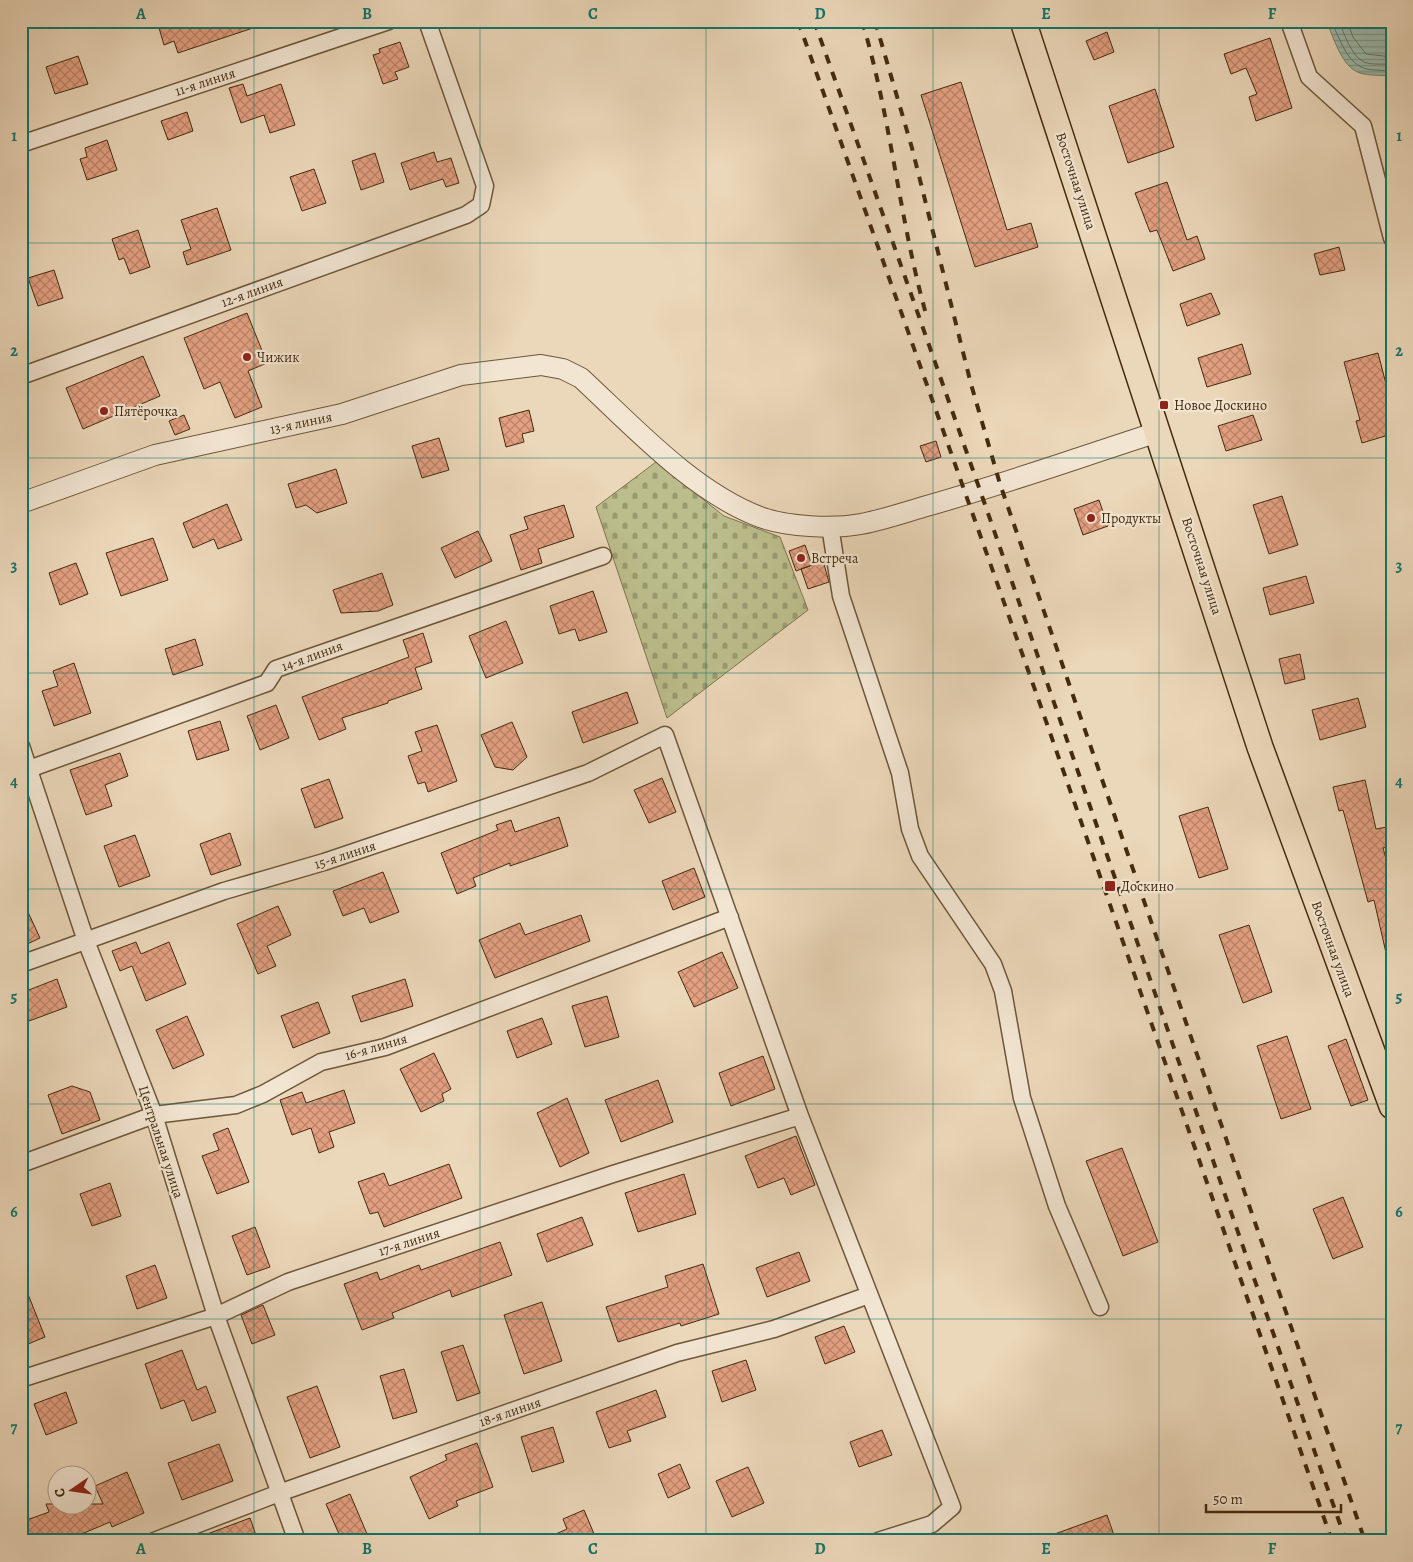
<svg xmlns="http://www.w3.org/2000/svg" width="1413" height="1562" font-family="Alegreya,serif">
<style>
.cemetery{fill:url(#cemetery-stones);stroke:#80744d}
.water{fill:url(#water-rules);stroke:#77816d}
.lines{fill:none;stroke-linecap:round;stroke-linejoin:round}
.shore{stroke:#6e725d;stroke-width:1}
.building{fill:url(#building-cross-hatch);stroke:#442b0e}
.minor-casing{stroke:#6e5639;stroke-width:19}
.tertiary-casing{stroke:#6e5639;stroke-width:22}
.primary-casing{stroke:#442b0e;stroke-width:28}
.minor{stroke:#f2e5d2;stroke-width:16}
.tertiary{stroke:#f2e5d2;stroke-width:20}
.primary{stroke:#ebd7b9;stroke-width:25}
.rail{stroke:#442b0e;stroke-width:4;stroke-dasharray:9 9;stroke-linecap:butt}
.grid{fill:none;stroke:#0f766e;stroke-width:1;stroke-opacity:0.55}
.poi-dot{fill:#8f2418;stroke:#f2e5d2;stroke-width:2}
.labels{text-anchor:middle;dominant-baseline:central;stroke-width:4.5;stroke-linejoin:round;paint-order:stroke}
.street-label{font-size:14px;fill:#442b0e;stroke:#f2e5d2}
.poi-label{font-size:14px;fill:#442b0e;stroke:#f2e5d2;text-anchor:start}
.neatline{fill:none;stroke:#0f766e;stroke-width:2}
.grid-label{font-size:16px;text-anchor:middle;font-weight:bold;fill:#0f766e}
</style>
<defs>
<pattern id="cemetery-stones" width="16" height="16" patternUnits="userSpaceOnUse" patternTransform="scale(1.25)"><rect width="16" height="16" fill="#bbbd8c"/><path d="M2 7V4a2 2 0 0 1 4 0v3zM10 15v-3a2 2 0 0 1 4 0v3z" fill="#9a9a71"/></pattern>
<pattern id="water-rules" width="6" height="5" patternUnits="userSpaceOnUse" patternTransform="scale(1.25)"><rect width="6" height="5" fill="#99baac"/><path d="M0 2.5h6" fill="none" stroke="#7e978a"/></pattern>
<pattern id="building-cross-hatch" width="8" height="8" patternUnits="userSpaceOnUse" patternTransform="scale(1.25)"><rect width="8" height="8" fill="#e4a082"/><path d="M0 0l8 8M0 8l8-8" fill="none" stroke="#ba8369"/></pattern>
</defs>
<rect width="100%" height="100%" fill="#ebd7b9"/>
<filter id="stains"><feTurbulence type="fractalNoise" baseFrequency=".004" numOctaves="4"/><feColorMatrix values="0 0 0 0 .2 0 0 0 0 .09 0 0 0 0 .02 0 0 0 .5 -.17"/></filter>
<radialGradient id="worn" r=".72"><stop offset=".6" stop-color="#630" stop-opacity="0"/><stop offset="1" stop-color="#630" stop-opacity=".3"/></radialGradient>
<path class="cemetery" d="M656,462L724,516L780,537L808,610L667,718L596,507Z"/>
<path class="water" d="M1326,21H1392V76C1382,75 1369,76 1360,73C1341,67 1334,37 1326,21Z"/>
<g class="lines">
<path class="shore" d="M1331,21C1339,36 1345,59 1361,67C1369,71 1383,70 1392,71
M1339,21C1344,33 1351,56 1364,62C1371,65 1384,64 1392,64
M1347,21L1353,37L1366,54L1392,57"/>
</g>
<path class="building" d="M157,21H264L265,24L178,53L174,41L164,45Z
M1107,32L1114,52L1094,60L1086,41Z
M1270,38L1292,108L1256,121L1249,97L1257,94L1246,68L1231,74L1224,54Z
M400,42L409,67L395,72L398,79L383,84L373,55L380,53L379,49Z
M78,56L88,84L55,94L46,67Z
M961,82L1007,230L1031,223L1038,247L975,267L921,95Z
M243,84L247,96L281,84L295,125L270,133L264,115L241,123L229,88Z
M1155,89L1174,147L1128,163L1109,106Z
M187,112L193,131L168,140L161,121Z
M107,140L117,170L87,180L80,159L87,157L85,148Z
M434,152L437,162L451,158L459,183L446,187L443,179L410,190L401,163Z
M375,153L384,182L361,190L352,161Z
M314,169L326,203L302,211L290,177Z
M1167,182L1187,240L1197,236L1205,259L1173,271L1157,230L1150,232L1135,193Z
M217,208L231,250L187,265L183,252L191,249L181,220Z
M138,230L150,267L130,274L124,258L119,260L112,239Z
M1339,247L1345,270L1320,275L1314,254Z
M54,270L63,298L38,306L28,278Z
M1211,293L1220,314L1187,326L1180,304Z
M247,313L267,363L248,371L262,407L235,418L220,382L204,389L184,338Z
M1242,344L1251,374L1207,387L1198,358Z
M1378,353L1392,407V434L1362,443L1356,421L1360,420L1344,362Z
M143,356L160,396L83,429L66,388Z
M529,410L534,431L522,434L524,442L506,447L499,418Z
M184,415L190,429L175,435L169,421Z
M1253,415L1262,440L1226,451L1218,426Z
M439,438L449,470L422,478L412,446Z
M936,441L941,457L926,462L920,446Z
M336,469L347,503L317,513L306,505L296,508L288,484Z
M1282,496L1298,545L1269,554L1253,505Z
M1099,500L1108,526L1083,535L1074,509Z
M227,504L242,540L218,549L214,539L193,548L183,523Z
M564,505L574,537L538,549L542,563L521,570L510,535L528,529L524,517Z
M478,531L492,561L455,578L441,548Z
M153,538L168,580L121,596L106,553Z
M805,545L812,565L796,571L789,551Z
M823,561L829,582L808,589L801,569Z
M76,563L88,594L60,605L49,573Z
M382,573L393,605L378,611L341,613L333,590Z
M1306,576L1314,603L1270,615L1263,588Z
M593,591L607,632L579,641L575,629L559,634L550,606Z
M506,621L523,663L486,678L469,636Z
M423,633L432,662L415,668L422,689L388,701V703L342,718L346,729L319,740L302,697L409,657L403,640Z
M195,639L203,665L173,675L165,649Z
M1300,654L1305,679L1285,684L1279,659Z
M74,663L91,713L54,726L42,691L58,686L53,671Z
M627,692L638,723L583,743L572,712Z
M1358,698L1366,727L1320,740L1312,710Z
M276,705L289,738L260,750L247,716Z
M220,721L229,750L197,760L188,731Z
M512,722L527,757L513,770L495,767L481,735Z
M437,725L457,781L428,792L425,782L418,784L408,756L422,751L415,732Z
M120,753L128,776L105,785L112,806L86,815L70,770Z
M662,778L676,812L649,823L634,790Z
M329,779L343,818L315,828L301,789Z
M1365,780L1376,829L1387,827L1392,846L1383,848L1392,879V952L1386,953L1374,900L1368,902L1343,810L1339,811L1333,787Z
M1208,807L1228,869L1199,878L1179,816Z
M559,817L568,846L510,866V863L473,878L476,886L457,894L441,853L498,830L496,825L511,820L515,832Z
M230,833L241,865L211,875L200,844Z
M135,835L150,876L119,887L104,846Z
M694,868L705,897L673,910L662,881Z
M383,872L399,912L370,923L364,908L343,916L333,891Z
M21,897L40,938L21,947Z
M278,906L291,935L267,946L276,966L258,974L237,924Z
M581,915L590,941L495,978L479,940L520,923L525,935Z
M1249,925L1272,992L1243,1003L1219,935Z
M136,942L141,954L169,942L186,984L146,1001L132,966L120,971L112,951Z
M722,952L738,988L694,1007L678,972Z
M57,979L67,1007L21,1024V993Z
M405,979L413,1006L361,1022L352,996Z
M607,996L619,1037L585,1047L572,1006Z
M318,1002L330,1033L293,1048L281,1016Z
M187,1016L204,1055L173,1069L156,1030Z
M542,1018L552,1044L517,1058L507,1031Z
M1287,1036L1311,1109L1281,1119L1257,1046Z
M1346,1039L1368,1100L1351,1106L1328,1046Z
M434,1053L451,1089L442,1094L444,1101L421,1112L400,1069Z
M763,1056L775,1089L731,1106L719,1073Z
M658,1080L673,1122L621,1142L605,1100Z
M72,1086L90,1092L100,1120L62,1134L48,1095Z
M344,1090L355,1123L329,1132L334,1147L319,1153L311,1128L292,1135L280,1100L302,1092L306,1103Z
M567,1098L589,1153L560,1167L537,1113Z
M228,1128L249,1182L217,1194L202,1156L219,1150L213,1134Z
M796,1136L815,1185L791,1195L784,1178L758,1188L745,1156Z
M1122,1148L1158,1242L1123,1256L1086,1161Z
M449,1164L462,1198L384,1227L378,1212L370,1214L358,1182L384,1173L389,1186Z
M684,1174L696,1214L638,1232L625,1193Z
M110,1183L121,1216L92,1226L80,1194Z
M1343,1197L1363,1247L1333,1259L1313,1209Z
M582,1217L593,1245L547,1262L537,1234Z
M255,1227L270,1267L247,1275L232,1236Z
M500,1242L512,1275L452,1297L450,1290L392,1313L394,1318L362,1330L344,1284L377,1272L380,1280L419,1265L421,1270Z
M799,1252L810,1281L767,1297L756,1268Z
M703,1264L719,1314L681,1326L680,1323L618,1342L606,1307L668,1287L665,1276Z
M155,1265L167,1298L137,1309L126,1276Z
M22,1279L45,1337L21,1347V1280Z
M542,1302L562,1361L524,1374L504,1315Z
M263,1305L275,1335L252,1344L241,1315Z
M844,1326L855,1352L825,1364L815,1337Z
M463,1345L480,1393L457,1401L441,1352Z
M182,1350L197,1390L206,1386L216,1412L192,1421L184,1400L161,1409L145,1364Z
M746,1360L756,1390L722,1402L712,1371Z
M404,1369L417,1412L393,1419L380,1376Z
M317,1386L340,1447L310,1458L287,1397Z
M656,1390L666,1417L627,1431L631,1441L609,1448L596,1412Z
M66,1392L77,1423L46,1435L34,1404Z
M553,1427L564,1462L532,1472L521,1437Z
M882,1430L892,1455L859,1467L850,1442Z
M477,1443L493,1487L456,1501L458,1506L429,1519L410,1477L447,1460L445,1455Z
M219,1444L233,1481L182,1500L168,1463Z
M680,1464L690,1488L668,1498L658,1474Z
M748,1467L764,1503L732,1517L716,1481Z
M127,1472L144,1513L112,1527L110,1522L65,1541H21V1522L49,1512L46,1504H103L95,1486Z
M350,1494L370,1541H342L326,1504Z
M584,1510L597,1541H540L567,1529L563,1519Z
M1107,1515L1116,1541H1042L1041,1539Z
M250,1518L258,1541H195L194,1539Z"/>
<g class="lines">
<defs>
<path id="minor" d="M1289,21L1309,77L1363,126L1392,238
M21,144L389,21
M21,376L466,215L481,205L485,186L427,21
M830,526L841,596L900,773L910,829L920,856L993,964L1003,991L1022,1098L1057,1206L1100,1307
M21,746L86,941L154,1115L216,1316L297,1541
M29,769L267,683L276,669L603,556
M21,964L224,891L324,862L588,773L665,735L800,1116L952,1507L932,1524L878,1541
M21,1164L154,1115L236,1105L263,1094L321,1062L385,1047L730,917
M21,1379L216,1316L288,1282L613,1174L800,1116
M154,1541L279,1493L677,1353L774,1329L869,1295"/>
<path id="tertiary" d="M21,503L155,455L342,414L461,375L541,365L563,369L581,378C634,427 692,491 760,517C787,527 833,529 861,524C882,520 903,513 923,507C1002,485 1080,457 1158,432"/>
<path id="primary" d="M1023,21L1260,747L1392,1106"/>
</defs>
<use href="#minor" class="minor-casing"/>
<use href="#tertiary" class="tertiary-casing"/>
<use href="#primary" class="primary-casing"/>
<use href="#minor" class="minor"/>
<use href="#tertiary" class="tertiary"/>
<use href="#primary" class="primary"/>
<path class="rail" d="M798,21L1040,704L1332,1541
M814,21C995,526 1168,1035 1346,1541
M862,21C891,117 899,218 926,314
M875,21L912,148L971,384L1000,484L1365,1541"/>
</g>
<path class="grid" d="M254,21V1541M480,21V1541M706,21V1541M933,21V1541M1159,21V1541M21,243H1392M21,458H1392M21,673H1392M21,889H1392M21,1104H1392M21,1319H1392"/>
<g class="poi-dot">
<circle cx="247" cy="357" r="5"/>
<rect x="1159" y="400" width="10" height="10" rx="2.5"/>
<circle cx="104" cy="411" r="5"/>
<circle cx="1091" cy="518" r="5"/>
<circle cx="801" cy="558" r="5"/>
<rect x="1104" y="880" width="12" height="12" rx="2.5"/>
</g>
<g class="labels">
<g class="street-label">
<text transform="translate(205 82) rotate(-18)">11-я линия</text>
<text transform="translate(1076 181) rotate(72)">Восточная улица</text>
<text transform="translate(252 292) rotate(-20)">12-я линия</text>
<text transform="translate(301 423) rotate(-12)">13-я линия</text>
<text transform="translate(1202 566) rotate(72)">Восточная улица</text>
<text transform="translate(312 656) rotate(-20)">14-я линия</text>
<text transform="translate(345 855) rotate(-18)">15-я линия</text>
<text transform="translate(1333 949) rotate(70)">Восточная улица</text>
<text transform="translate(376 1047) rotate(-16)">16-я линия</text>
<text transform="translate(161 1142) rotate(72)">Центральная улица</text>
<text transform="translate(409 1242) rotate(-18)">17-я линия</text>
<text transform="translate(510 1412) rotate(-19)">18-я линия</text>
</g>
<g class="poi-label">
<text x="257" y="357">Чижик</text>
<text x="1174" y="405">Новое Доскино</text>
<text x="114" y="411">Пятёрочка</text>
<text x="1101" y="518">Продукты</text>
<text x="811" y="558">Встреча</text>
<text x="1121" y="886">Доскино</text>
</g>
</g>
<rect width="1413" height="1562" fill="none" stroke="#ebd7b9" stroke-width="55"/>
<g transform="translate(72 1490) rotate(257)"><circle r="24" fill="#f2e5d2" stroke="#ac9b84"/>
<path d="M0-4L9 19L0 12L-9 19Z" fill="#8f2418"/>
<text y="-8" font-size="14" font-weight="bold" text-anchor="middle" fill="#442b0e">С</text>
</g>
<path d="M1206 1504v8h135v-8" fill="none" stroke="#442b0e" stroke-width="2.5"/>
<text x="1213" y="1504" font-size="15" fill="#442b0e" stroke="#f2e5d2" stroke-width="4" paint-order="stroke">50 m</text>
<rect x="28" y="28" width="1358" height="1506" class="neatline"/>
<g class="grid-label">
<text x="141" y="19">A</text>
<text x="367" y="19">B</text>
<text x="593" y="19">C</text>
<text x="820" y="19">D</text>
<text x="1046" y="19">E</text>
<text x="1272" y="19">F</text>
<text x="14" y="141">1</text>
<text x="1399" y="141">1</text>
<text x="14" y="356">2</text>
<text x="1399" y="356">2</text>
<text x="14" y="571">3</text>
<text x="1399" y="571">3</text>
<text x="14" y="787">4</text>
<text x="1399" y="787">4</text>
<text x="14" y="1002">5</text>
<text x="1399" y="1002">5</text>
<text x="14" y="1217">6</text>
<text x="1399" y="1217">6</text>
<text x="14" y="1433">7</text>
<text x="1399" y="1433">7</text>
<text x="141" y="1554">A</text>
<text x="367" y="1554">B</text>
<text x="593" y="1554">C</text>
<text x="820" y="1554">D</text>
<text x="1046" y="1554">E</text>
<text x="1272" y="1554">F</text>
</g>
<rect width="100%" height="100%" filter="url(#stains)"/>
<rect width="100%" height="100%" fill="url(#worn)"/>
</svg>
